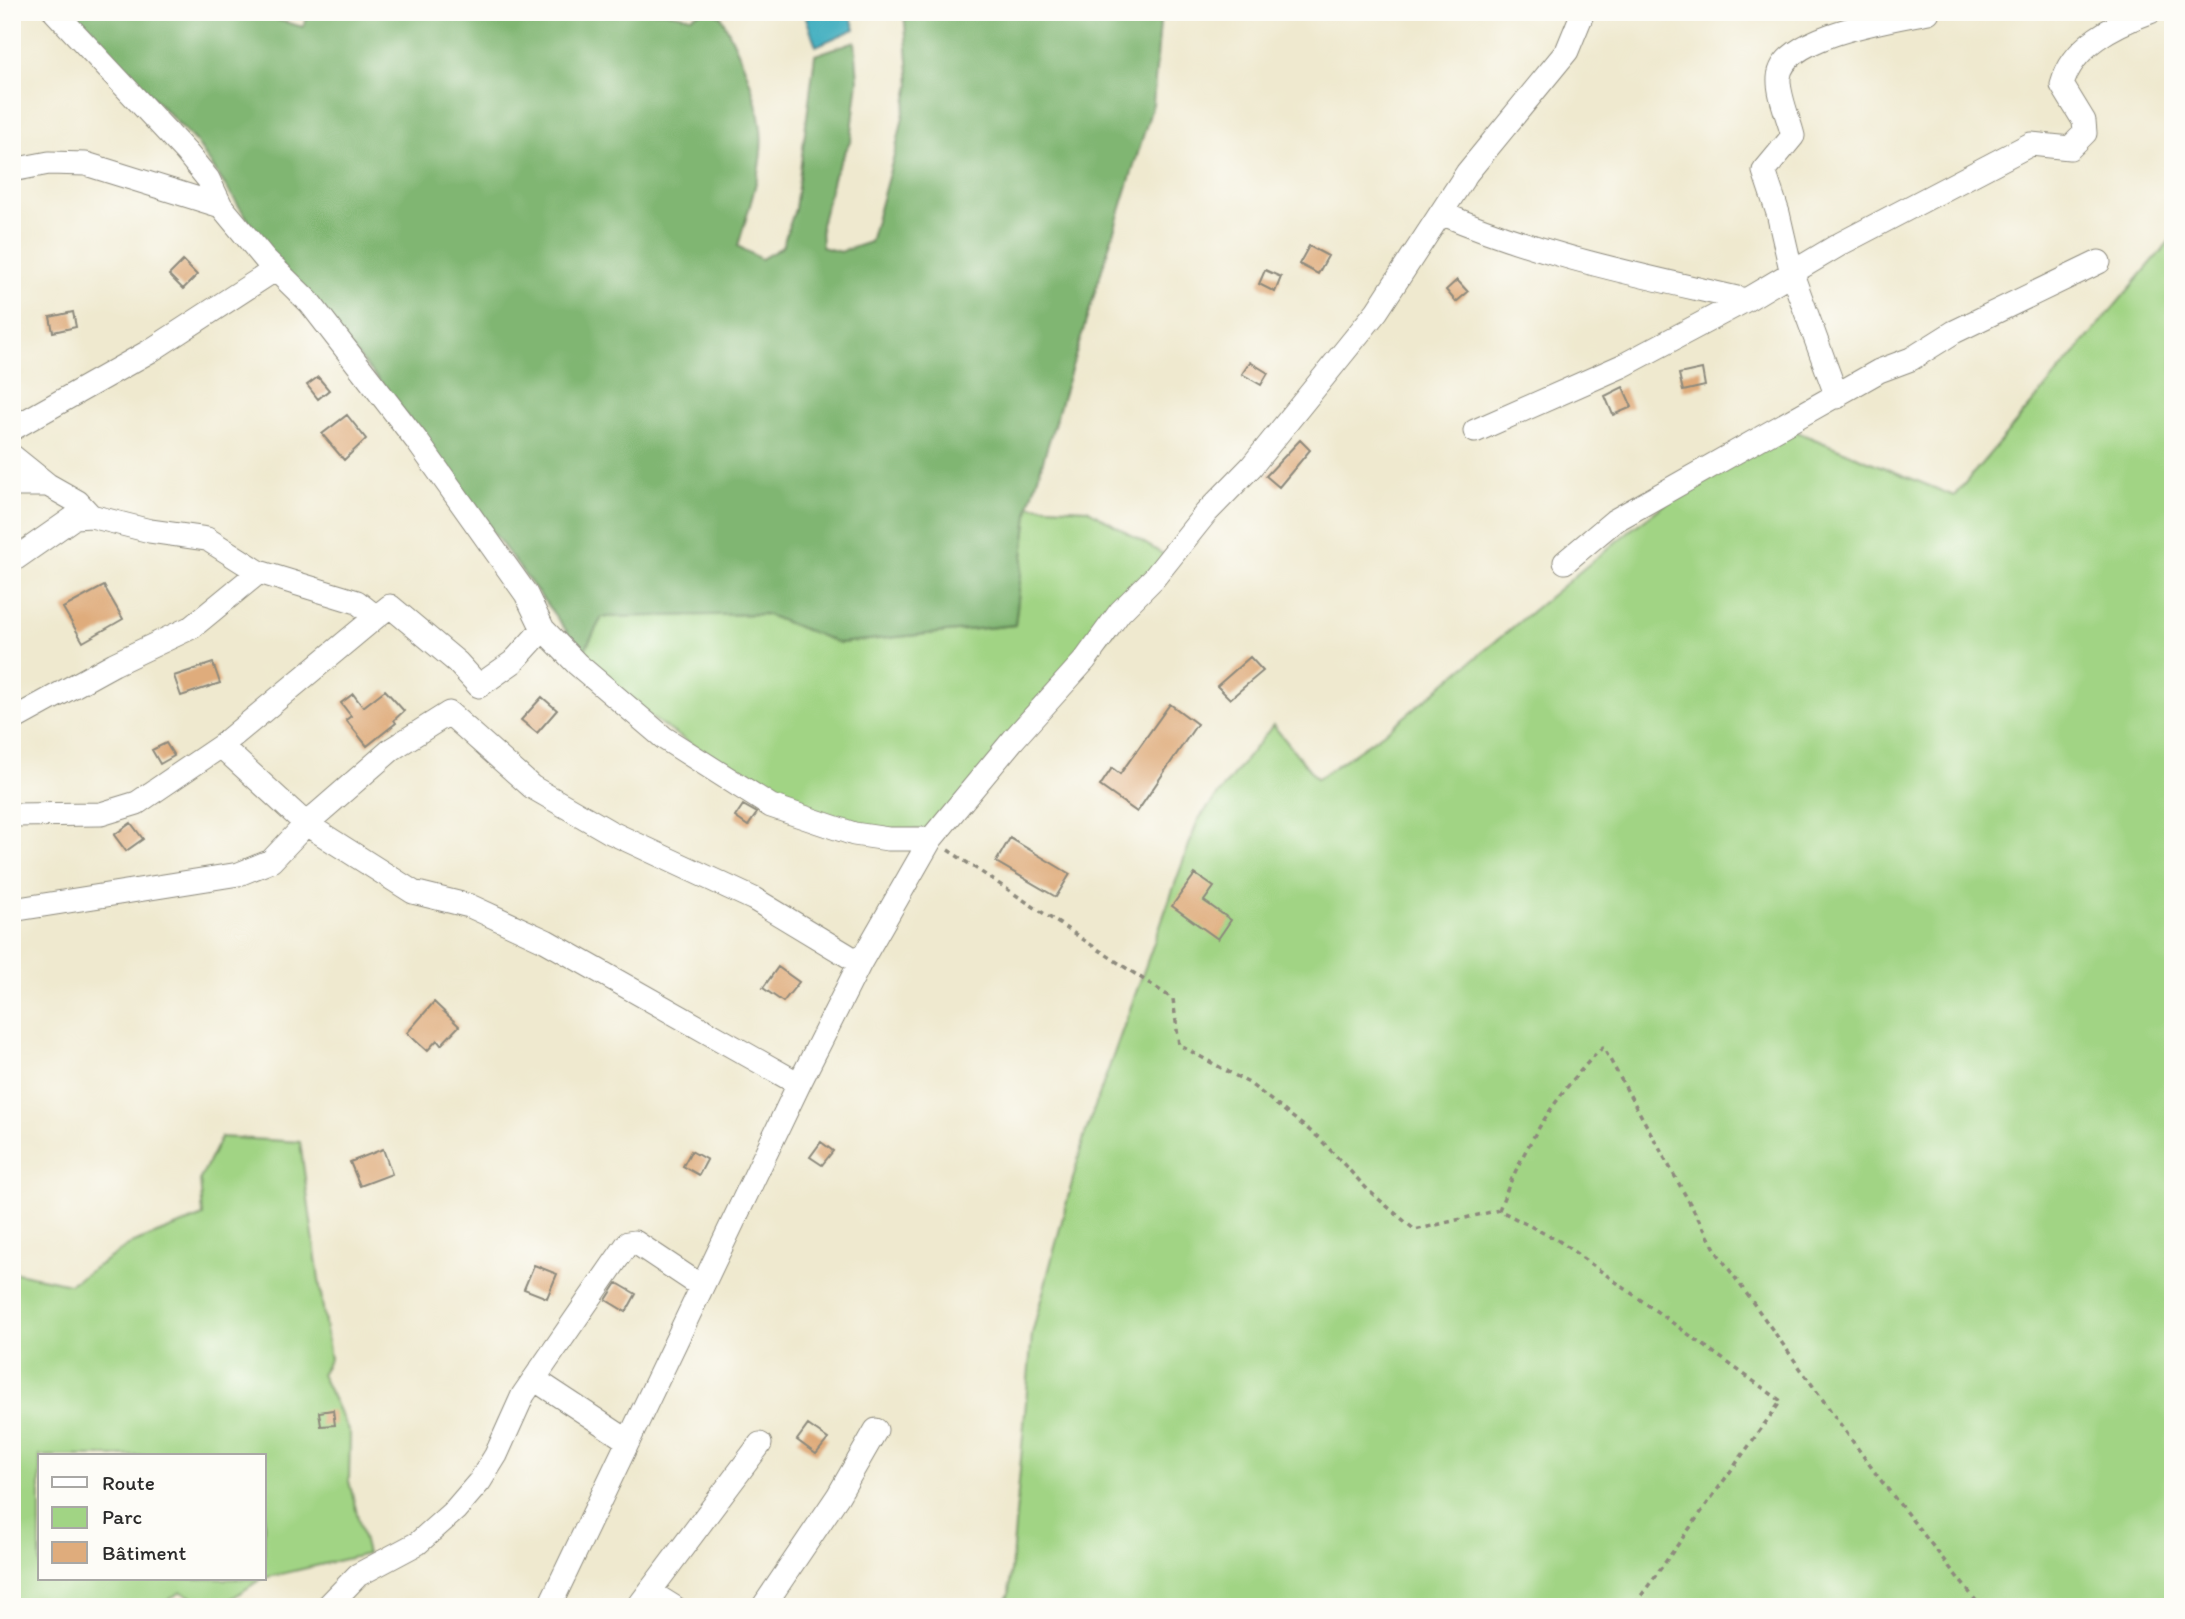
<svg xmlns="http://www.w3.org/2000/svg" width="2185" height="1619" font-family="Itim,sans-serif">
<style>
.green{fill:#a1d484;stroke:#668058;stroke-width:2}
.forest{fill:#80b672;stroke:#56704e;stroke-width:2}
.water{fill:#42afc0;stroke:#366d76;stroke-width:2}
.building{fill:#dfac7c}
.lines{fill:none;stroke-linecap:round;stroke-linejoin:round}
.minor-casing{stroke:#8d8a7d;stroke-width:25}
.path{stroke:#8d8a7d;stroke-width:3.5;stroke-dasharray:5 5;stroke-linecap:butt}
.minor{stroke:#fff;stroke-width:23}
</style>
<rect width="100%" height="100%" fill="#fdfcf7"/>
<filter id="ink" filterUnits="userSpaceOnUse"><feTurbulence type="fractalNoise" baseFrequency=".0143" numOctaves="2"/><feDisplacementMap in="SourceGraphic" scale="14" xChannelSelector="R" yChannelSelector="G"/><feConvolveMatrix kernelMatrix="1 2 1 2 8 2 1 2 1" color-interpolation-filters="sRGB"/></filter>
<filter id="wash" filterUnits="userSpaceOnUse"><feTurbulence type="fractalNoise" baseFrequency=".00686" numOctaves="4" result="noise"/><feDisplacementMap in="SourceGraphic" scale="28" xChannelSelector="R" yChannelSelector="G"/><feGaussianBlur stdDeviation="1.57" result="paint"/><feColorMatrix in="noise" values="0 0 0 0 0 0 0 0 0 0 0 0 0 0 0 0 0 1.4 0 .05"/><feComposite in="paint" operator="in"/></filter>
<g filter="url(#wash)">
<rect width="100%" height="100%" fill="#efe9cf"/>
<path class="green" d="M2173,237V1607H1002L1009,1594L1032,1334L1084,1137L1198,820L1273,725L1317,779L1392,727L1629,531L1775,423L1954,496Z
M1029,506L1087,509L1173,560L954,819L921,830L857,828L774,799L647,715L583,653L602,617L765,614L840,643L1015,625Z
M221,1137L300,1142L330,1359L321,1374L350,1434L349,1481L367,1554L264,1578V1456H40V1579H261L219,1607H212L181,1592L157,1607H12V1272L70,1284L131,1244L203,1216L200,1179Z"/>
<path class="forest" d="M70,12H271L278,20L303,27L309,12H665L691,17C701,11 712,9 721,16C739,52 756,88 761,129C765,164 748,211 738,246L761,259L782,247L795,209L815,55L855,41L858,80L851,140L834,175L821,225L822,247L840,252L870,242L896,148L910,85L904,12H1161L1153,104L1029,506L1015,625L839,643L765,614L602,617L583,653L382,384L271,254L196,142Z"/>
<path class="water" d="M804,12H849L855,29L816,46Z"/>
<g id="blocks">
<path class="building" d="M1309,246L1328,256L1318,274L1299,264Z
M183,261L197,275L183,289L169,275Z
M1265,270L1281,277L1275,292L1259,284Z
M1457,280L1468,292L1456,302L1446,290Z
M73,312L76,327L53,332L50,317Z
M1250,362L1268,373L1261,385L1242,374Z
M1702,369L1705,386L1683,391L1679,374Z
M318,377L329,390L318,399L307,385Z
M1623,387L1632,407L1613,415L1605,396Z
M347,415L366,439L344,460L322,434Z
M1300,440L1310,450L1279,487L1266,476Z
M104,586L123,619L83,642L63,608Z
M1250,657L1263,671L1230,699L1217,686Z
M213,663L220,683L181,696L174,676Z
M385,690L404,711L394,720L396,723L367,746L346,720L351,716L341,703L353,694L363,707Z
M542,697L557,710L537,733L521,720Z
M1170,704L1197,724L1137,812L1100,786L1112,768L1120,774Z
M166,743L174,756L160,764L152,750Z
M743,805L757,813L748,826L735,817Z
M131,823L143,839L126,851L114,835Z
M1010,838L1070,874L1056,897L996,862Z
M1195,874L1214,887L1204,901L1231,920L1218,939L1172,906Z
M778,967L799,982L783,1002L763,988Z
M434,1002L459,1026L441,1045L437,1040L427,1051L407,1033Z
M821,1142L833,1151L822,1165L810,1157Z
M383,1149L392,1174L360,1186L350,1162Z
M691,1151L707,1160L699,1175L683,1166Z
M534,1265L557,1274L547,1298L524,1289Z
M617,1283L636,1294L626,1312L606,1300Z
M333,1410L335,1425L321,1426L319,1412Z
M808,1425L828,1439L816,1454L797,1440Z"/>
</g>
</g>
<g filter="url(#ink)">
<use href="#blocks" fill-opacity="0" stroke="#8d8a7d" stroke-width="2"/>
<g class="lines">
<defs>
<path id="minor" d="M55,12L186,152L208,179L221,206L265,259L310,303L417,441L526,594L543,629L577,664L664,738L771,806L854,834L888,839H931
M12,170L49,163L86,164L221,206
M1441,213C1538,255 1643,276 1746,300
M1837,397L1792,274L1778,213L1764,171L1793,136C1789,119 1778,95 1779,78C1781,35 1896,19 1928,12
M12,429L150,351L276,269
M1475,431L1622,366L1746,300L1842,243L2031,144L2070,148L2085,133L2084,121L2062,85C2073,45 2114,25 2150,12
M12,456L48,485L78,502L91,516L150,531L207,539L259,572L357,602L376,617L390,606L457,662L479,686L513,662L543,629
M12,485H48
M12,561L75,517L91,516
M1565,562L1614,521L1879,371L1911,359L1954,332L2099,262
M12,720L114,664L192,627L259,572
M221,746L376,617
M12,815L101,814L137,803L221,746L306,824L413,892L470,906L546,941L799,1084
M12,910L239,874L271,861L306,824L392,749L449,713L532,787L610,832L754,899L860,963
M534,1379L628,1441
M650,1592L674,1607
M327,1607L358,1575L418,1543L455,1510L480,1481L496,1455L523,1395L628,1243L635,1242L701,1286
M549,1607L799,1084L860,963L931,839L1013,740L1085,660L1120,612L1154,578L1206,513L1251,467L1377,311L1467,173L1567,51L1583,12
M638,1607L760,1444
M763,1607L838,1496L876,1430"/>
</defs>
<use href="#minor" class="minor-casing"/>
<path class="path" d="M948,850L1173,999L1179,1045L1249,1083L1318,1137L1369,1191L1415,1230L1499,1210L1559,1241L1781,1401L1633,1607
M1499,1210C1522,1149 1556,1093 1603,1047L1718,1254L1879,1478L1981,1607"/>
<use href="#minor" class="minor"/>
</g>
</g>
<rect width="2185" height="1619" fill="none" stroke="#fdfcf7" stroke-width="42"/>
<rect x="38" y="1454" width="228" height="126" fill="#fdfcf7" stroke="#a9a8a5" stroke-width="2"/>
<rect x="52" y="1477" width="35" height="10" fill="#ffffff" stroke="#a9a8a5" stroke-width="2"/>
<text x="102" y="1490" font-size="21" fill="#2b2b2b">Route</text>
<rect x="52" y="1507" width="35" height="21" fill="#a1d484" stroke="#a9a8a5" stroke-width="2"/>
<text x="102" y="1524" font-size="21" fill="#2b2b2b">Parc</text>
<rect x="52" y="1542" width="35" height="21" fill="#dfac7c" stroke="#a9a8a5" stroke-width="2"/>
<text x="102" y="1560" font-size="21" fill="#2b2b2b">Bâtiment</text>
</svg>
